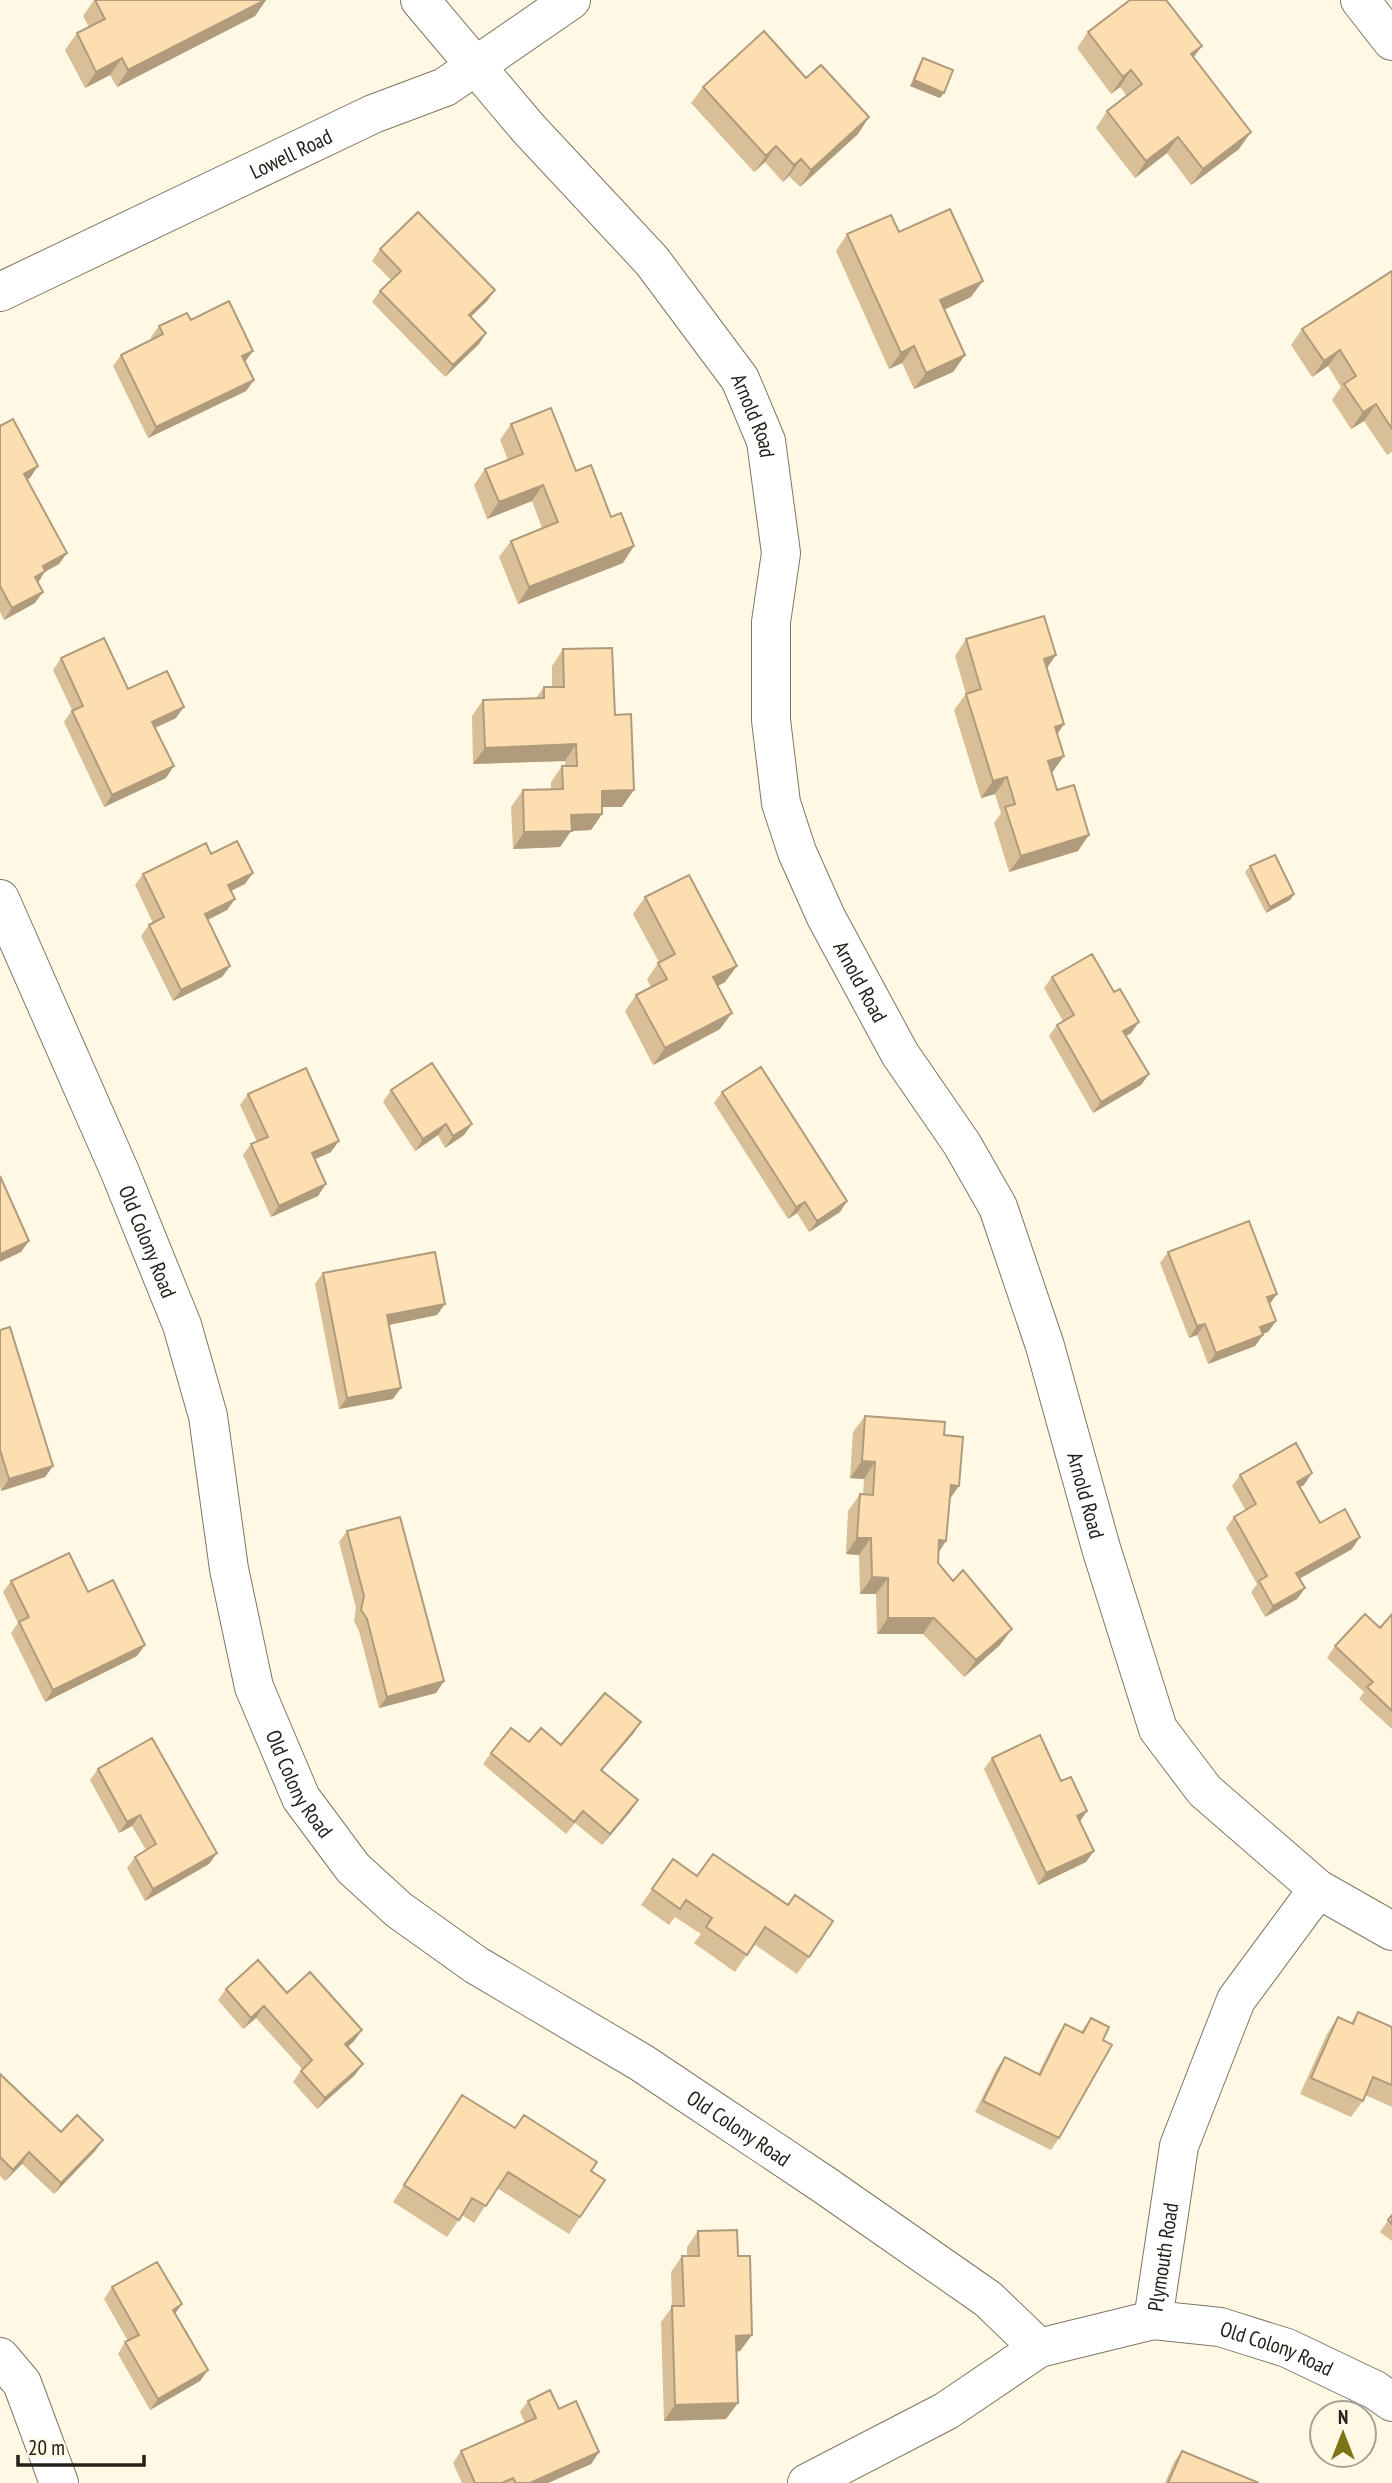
<svg xmlns="http://www.w3.org/2000/svg" width="1392" height="2483" font-family="'PT Sans Narrow',sans-serif">
<style>
.lines{fill:none;stroke-linecap:round;stroke-linejoin:round}
.street-casing{stroke:#7d7765;stroke-width:40}
.street{stroke:#fff;stroke-width:38}
.wall{fill:#d9bf98}
.shaded-wall{fill:#b09b7c}
.building{fill:#fcdeb1;stroke:#b09b7c;stroke-width:2}
.labels{text-anchor:middle;dominant-baseline:central;stroke-width:5;stroke-linejoin:round;paint-order:stroke}
.street-label{font-size:21px;fill:#23211a;stroke:#fef8e4}
</style>
<rect width="100%" height="100%" fill="#fef8e4"/>
<g class="lines">
<defs>
<g id="street">
<path id="s1" d="M420,0L528,128L652,261L740,379L766,441L781,553L771,622V720L781,803L797,852L826,917L900,1054L962,1144L998,1207L1045,1346L1101,1548L1158,1729L1205,1791L1318,1889L1392,1931"/>
<path d="M1360,0L1392,41"/>
<path id="s2" d="M0,292L373,114L445,87L571,0"/>
<path id="s3" d="M0,899L120,1172L182,1325L208,1416L229,1569L254,1687L301,1798L353,1868L399,1910L476,1965L642,2063L826,2186L988,2299L1039,2348"/>
<path id="s4" d="M1153,2320L1220,2327L1287,2348L1375,2390L1392,2402"/>
<path d="M0,2357L22,2383L59,2483"/>
<path id="s5" d="M807,2483L946,2411L1039,2348L1153,2320L1179,2146L1236,2000L1318,1889"/>
</g>
</defs>
<use href="#street" class="street-casing"/>
<use href="#street" class="street"/>
</g>
<path class="wall" d="M94,0H266L255,16L117,87L110,75L85,88L65,50L77,33L89,27L83,16Z
M1088,32L1194,57L1239,149L1191,185L1167,153L1135,178L1096,128L1107,111L1127,96L1120,87L1111,94L1077,48Z
M923,58L940,98L910,86L919,64Z
M806,78L869,117L858,134L800,187L789,176L783,182L765,162L754,172L691,103L703,87Z
M899,232L971,297L944,310L965,355L953,372L914,389L902,363L889,369L836,251L847,234Z
M380,249L495,290L487,301L471,317L486,333L479,344L445,377L372,302L380,291L391,280L372,261Z
M1392,271V452L1387,455L1364,421L1351,429L1332,400L1341,387L1328,366L1312,377L1291,345L1302,329Z
M191,320L245,362L254,380L246,391L148,438L113,366L121,355L152,340L151,337L159,326Z
M511,424L576,471L623,563L518,604L499,557L511,541L542,528L532,501L487,519L474,485L485,469L508,460L500,440Z
M0,426L30,478L27,480L67,553L59,564L45,571L38,582L35,603L4,620L0,612Z
M966,639L1047,668L1064,724L1057,734L1064,756L1051,773L1078,851L1009,872L994,823L1001,813L995,794L981,798L954,710L966,694L955,656Z
M563,649L615,715L622,807H602V814L591,830L571,831L560,847L513,849L511,807L523,790L551,789V782L562,766H565V761L473,764L472,716L483,700L536,698L544,687H552V666Z
M61,658L128,689L176,718L155,728L166,778L104,807L64,722L72,710L53,670Z
M211,854L245,884L231,891L235,899L227,910L208,920L230,966L222,977L173,1001L141,936L149,925L153,923L135,885L143,874Z
M1250,866L1294,894L1290,900L1266,913L1245,872Z
M645,897L725,982L718,986L720,1029L653,1065L625,1011L636,995L651,987L647,979L659,962L633,914Z
M1052,977L1131,1033L1126,1036L1149,1074L1141,1085L1093,1113L1049,1036L1057,1025L1063,1021L1044,988Z
M391,1090L472,1124L464,1135L445,1148L438,1135L415,1151L383,1102Z
M722,1092L847,1201L840,1212L809,1232L797,1213L788,1219L714,1103Z
M248,1094L331,1152L315,1159L318,1196L271,1217L243,1155L251,1144L257,1142L240,1105Z
M1168,1252L1270,1304L1276,1321L1268,1332L1263,1334L1255,1346L1208,1364L1197,1335L1189,1338L1160,1263Z
M323,1273L437,1315L389,1325L393,1399L339,1409L315,1284Z
M0,1330L53,1466L45,1477L1,1491L0,1486Z
M865,1416L944,1435L950,1500L939,1552L938,1563L1000,1645L964,1677L923,1634H877L876,1594H860L859,1555L846,1554L848,1511L860,1494L863,1495L864,1479L850,1478L853,1432Z
M1240,1475L1304,1485L1300,1487L1320,1523L1352,1549L1299,1579L1305,1588L1297,1599L1265,1617L1251,1592L1257,1584L1226,1528L1234,1517L1246,1511L1232,1486Z
M347,1531L444,1681L436,1693L379,1708L359,1631L354,1621L356,1608L339,1542Z
M11,1581L88,1592L137,1656L45,1702L11,1633L18,1623L3,1592Z
M1392,1614V1729L1359,1699L1364,1692L1327,1658L1335,1646L1380,1628Z
M641,1722L633,1734L602,1770L630,1812L602,1845L575,1823L566,1834L483,1764L491,1753L529,1742L561,1745Z
M992,1758L1080,1821L1086,1862L1038,1885L984,1769Z
M98,1769L217,1853L209,1864L145,1901L127,1868L135,1857L146,1850L132,1826L119,1833L90,1780Z
M673,1859L809,1957L797,1974L754,1944L735,1972L694,1943L701,1934L675,1917L669,1925L641,1905Z
M226,1989L287,1993L362,2030L354,2041L348,2047L355,2075L317,2109L293,2082L302,2069L256,2018L243,2029L218,2000Z
M1358,2012L1392,2027V2107L1365,2095L1363,2101L1351,2117L1300,2094L1327,2034L1338,2017L1351,2023Z
M1091,2018L1103,2040L1059,2138L1051,2150L975,2112L997,2068L1005,2057L1038,2074L1057,2036L1065,2024L1081,2032Z
M0,2074L61,2132L103,2140L95,2151L54,2194L22,2164L5,2181L0,2176Z
M462,2095L515,2128L591,2171L580,2217L569,2234L497,2188L474,2223L462,2215L447,2237L393,2202Z
M1392,2215V2241L1380,2232Z
M698,2231L738,2256L752,2335L740,2351L736,2352L726,2419L664,2421L661,2322L672,2307L671,2272L682,2256H687V2247Z
M112,2287L182,2304L175,2313L208,2370L200,2381L150,2410L118,2354L125,2342L128,2341L104,2299Z
M528,2401L559,2409L599,2452L591,2464L548,2483H462L453,2463L461,2451L525,2423L520,2412Z
M1182,2451L1259,2483H1165L1174,2462Z"/>
<path class="shaded-wall" d="M266,0L255,16L117,87L128,70Z
M1202,46L1190,62L1191,54Z
M122,58L110,75L85,88L96,72Z
M1131,70L1120,87L1111,94L1123,77Z
M914,80L944,93L940,98L910,86Z
M869,117L858,134L800,187L811,170Z
M1251,132L1239,149L1191,185L1203,169Z
M1178,137L1167,153L1135,178L1146,161Z
M776,146L765,162L754,172L766,156Z
M801,159L789,176L783,182L794,165Z
M983,281L971,297L928,317L940,300Z
M495,290L487,301L461,326L469,315Z
M486,333L479,344L445,377L453,365Z
M914,346L902,363L889,369L901,353Z
M1340,350L1328,366L1312,377L1324,361Z
M253,351L245,362L242,356Z
M965,355L953,372L914,389L926,373Z
M254,380L246,391L148,438L156,427Z
M1376,404L1364,421L1351,429L1363,412Z
M38,466L30,478L16,485L24,474Z
M543,485L532,501L487,519L499,502Z
M634,546L623,563L518,604L529,587Z
M67,553L59,564L43,573L45,571L38,583L27,588L43,566Z
M43,592L35,603L4,620L12,608Z
M1056,655L1045,671L1044,659Z
M184,707L176,718L144,733L152,722Z
M1064,724L1053,741L1055,727Z
M576,744L565,761L473,764L485,748Z
M1064,756L1052,773L1036,778L1048,761Z
M174,766L166,778L104,807L112,795Z
M1007,777L995,794L981,798L993,781Z
M634,790L622,807H590L602,791Z
M602,814L591,830L571,831L560,847L513,849L524,832L571,815Z
M1089,835L1078,851L1009,872L1021,856Z
M253,873L245,884L220,896L228,885Z
M1294,894L1290,900L1266,913L1270,907Z
M235,899L227,910L197,925L205,914Z
M230,966L222,977L173,1001L181,990Z
M737,966L725,982L702,994L713,977Z
M732,1013L720,1029L653,1065L665,1048Z
M1139,1022L1131,1033L1115,1042L1123,1031Z
M1149,1074L1141,1085L1093,1113L1101,1102Z
M446,1124L438,1135L415,1151L423,1139Z
M472,1124L464,1135L445,1148L453,1136Z
M339,1141L331,1152L304,1164L312,1153Z
M326,1184L318,1196L271,1217L279,1206Z
M847,1201L840,1212L809,1232L817,1221Z
M805,1202L797,1213L788,1219L796,1207Z
M29,1241L21,1252L0,1262V1254Z
M1277,1294L1269,1305L1267,1297Z
M445,1304L437,1315L379,1327L387,1315Z
M1276,1321L1268,1332L1252,1338L1260,1327Z
M1205,1324L1197,1335L1189,1338L1197,1326Z
M1263,1335L1255,1346L1208,1364L1216,1353Z
M401,1388L393,1399L339,1409L347,1398Z
M862,1461L875,1462L864,1479L850,1478Z
M53,1466L45,1477L1,1491L9,1479Z
M1312,1473L1304,1485L1289,1493L1297,1482Z
M951,1485L959,1486L947,1503Z
M1360,1537L1352,1549L1288,1585L1296,1573Z
M857,1538H871L859,1555L846,1554Z
M939,1540L946,1541L935,1558Z
M872,1577L888,1578L876,1594H860Z
M1305,1588L1297,1599L1265,1617L1273,1606Z
M888,1618H934L923,1634H877Z
M1012,1629L1000,1645L964,1677L976,1660Z
M145,1645L137,1656L45,1702L53,1690Z
M444,1681L436,1693L379,1708L387,1697Z
M641,1722L633,1734L593,1781L601,1770Z
M638,1800L630,1812L602,1845L610,1834Z
M1087,1811L1079,1823L1077,1816Z
M140,1815L132,1826L119,1833L127,1822Z
M1094,1851L1086,1862L1038,1885L1046,1873Z
M217,1853L209,1864L145,1901L153,1889Z
M264,2006L256,2018L243,2029L251,2018Z
M362,2030L354,2041L338,2056L345,2044Z
M363,2064L355,2075L317,2109L325,2098Z
M103,2140L95,2151L54,2194L61,2183Z
M29,2152L22,2164L5,2181L13,2170Z
M182,2304L174,2315L173,2310Z
M752,2335L740,2351L724,2352L736,2336Z
M208,2370L200,2381L150,2410L158,2399Z
M738,2403L726,2419L664,2421L675,2405Z
M599,2452L591,2464L548,2483H530Z"/>
<path class="building" d="M95,0H265L128,70L122,58L96,72L77,33L105,19Z
M1130,0H1166L1202,46L1191,54L1251,132L1203,169L1178,137L1146,161L1107,111L1142,84L1131,70L1123,77L1088,32Z
M764,31L806,78L821,65L869,117L811,170L801,159L794,165L776,146L766,156L703,87Z
M923,58L953,70L944,93L914,80Z
M950,209L983,281L940,300L965,355L926,373L914,346L901,353L847,234L891,215L899,232Z
M418,212L495,290L469,315L486,333L453,365L380,291L401,271L380,249Z
M1392,271V429L1376,404L1363,412L1344,384L1356,376L1340,350L1324,361L1302,329Z
M229,301L253,351L242,356L254,380L156,427L121,355L163,334L159,326L187,313L191,320Z
M551,408L576,471L591,465L611,517L621,513L634,546L529,587L511,541L558,522L543,485L499,502L485,469L523,454L511,424Z
M13,419L38,466L24,474L67,553L43,566L45,571L35,577L43,592L12,608L0,586V426Z
M1044,616L1056,655L1044,659L1064,724L1055,727L1064,756L1048,761L1057,790L1074,785L1089,835L1021,856L1005,807L1015,804L1007,777L993,781L966,694L981,689L966,639Z
M104,638L128,689L167,671L184,707L152,722L174,766L112,795L72,711L83,706L61,658Z
M612,648L615,715L631,714L634,790L602,791V814L571,815L572,831L524,832L523,790L563,789L562,766H577L576,744L485,748L483,700L544,698V687H564L563,649Z
M237,841L253,873L228,885L235,899L205,914L230,966L181,990L149,925L164,917L143,874L206,843L211,854Z
M1275,855L1294,894L1270,907L1250,866Z
M689,875L737,966L713,977L732,1013L665,1048L636,995L667,979L658,963L675,954L645,897Z
M1092,954L1114,992L1120,989L1139,1022L1123,1031L1149,1074L1101,1102L1057,1025L1074,1015L1052,977Z
M432,1063L472,1124L453,1136L446,1124L423,1139L391,1090Z
M761,1067L847,1201L817,1221L805,1202L796,1207L722,1092Z
M306,1068L339,1141L312,1153L326,1184L279,1206L251,1144L268,1137L248,1094Z
M0,1176L29,1241L0,1254Z
M1249,1221L1277,1294L1267,1297L1276,1321L1260,1327L1263,1335L1216,1353L1205,1324L1197,1326L1168,1252Z
M435,1252L445,1304L387,1315L401,1388L347,1398L323,1273Z
M10,1327L53,1466L9,1479L0,1450V1330Z
M865,1416L945,1422L944,1435L963,1437L959,1486L951,1485L946,1541L939,1540L938,1563L953,1581L963,1570L1012,1629L976,1660L934,1618H888V1578L872,1577L871,1538H857L860,1494L873,1495L875,1462L862,1461Z
M1296,1443L1312,1473L1297,1482L1320,1523L1345,1509L1360,1537L1296,1573L1305,1588L1273,1606L1259,1581L1267,1576L1234,1517L1256,1504L1240,1475Z
M400,1517L444,1681L387,1697L367,1619L361,1610L364,1596L347,1531Z
M69,1553L88,1592L113,1580L145,1645L53,1690L19,1622L29,1617L11,1581Z
M1365,1614L1380,1628L1392,1614V1711L1367,1687L1373,1682L1335,1646Z
M605,1693L641,1722L601,1770L638,1800L610,1834L583,1811L574,1822L491,1753L511,1728L529,1742L541,1728L561,1745Z
M1040,1735L1061,1781L1071,1777L1087,1811L1077,1816L1094,1851L1046,1873L992,1758Z
M152,1738L217,1853L153,1889L135,1857L156,1844L140,1815L127,1822L98,1769Z
M713,1854L788,1905L795,1895L833,1921L809,1957L765,1927L747,1955L706,1927L712,1918L686,1900L680,1909L652,1889L673,1859L697,1876Z
M258,1960L287,1993L310,1972L362,2030L345,2044L363,2064L325,2098L301,2071L312,2060L264,2006L251,2018L226,1989Z
M1358,2012L1392,2027V2085L1373,2077L1363,2101L1311,2078L1338,2017L1353,2024Z
M1091,2018L1109,2027L1103,2040L1112,2045L1059,2138L983,2101L1005,2057L1040,2075L1065,2024L1083,2033Z
M0,2074L61,2132L77,2115L103,2140L61,2183L29,2152L13,2170L0,2157Z
M462,2095L515,2128L524,2115L597,2162L591,2171L605,2180L580,2217L508,2172L486,2206L472,2198L459,2220L404,2185Z
M1392,2215V2224L1388,2220Z
M737,2230L738,2256H750L752,2335L736,2336L738,2403L675,2405L672,2306H684L682,2256H699L698,2231Z
M157,2262L182,2304L173,2310L208,2370L158,2399L125,2342L139,2335L112,2287Z
M550,2390L559,2409L576,2401L599,2452L530,2483H516L513,2478L502,2483H475L461,2451L536,2418L528,2401Z
M1182,2451L1259,2483H1168Z"/>
<g class="labels">
<g class="street-label">
<text stroke="none"><textPath href="#s2" startOffset="322">Lowell Road</textPath></text>
<text stroke="none"><textPath href="#s1" startOffset="536">Arnold Road</textPath></text>
<text stroke="none"><textPath href="#s1" startOffset="1124">Arnold Road</textPath></text>
<text stroke="none"><textPath href="#s3" startOffset="373">Old Colony Road</textPath></text>
<text stroke="none"><textPath href="#s1" startOffset="1690">Arnold Road</textPath></text>
<text stroke="none"><textPath href="#s3" startOffset="940">Old Colony Road</textPath></text>
<text stroke="none"><textPath href="#s3" startOffset="1507">Old Colony Road</textPath></text>
<text stroke="none"><textPath href="#s5" startOffset="450">Plymouth Road</textPath></text>
<text stroke="none"><textPath href="#s4" startOffset="128">Old Colony Road</textPath></text>
</g>
</g>
<g transform="translate(1343 2434)"><circle r="33" fill="#fef8e4" stroke="#a6a293" stroke-width="2"/>
<path d="M0-5L12 26L0 18L-12 26Z" fill="#7b7418"/>
<text y="-10" font-size="19" font-weight="bold" text-anchor="middle" fill="#23211a">N</text>
</g>
<path d="M18 2455v10h126v-10" fill="none" stroke="#23211a" stroke-width="3.5"/>
<text x="28" y="2455" font-size="21" fill="#23211a" stroke="#fef8e4" stroke-width="5" paint-order="stroke">20 m</text>
</svg>
